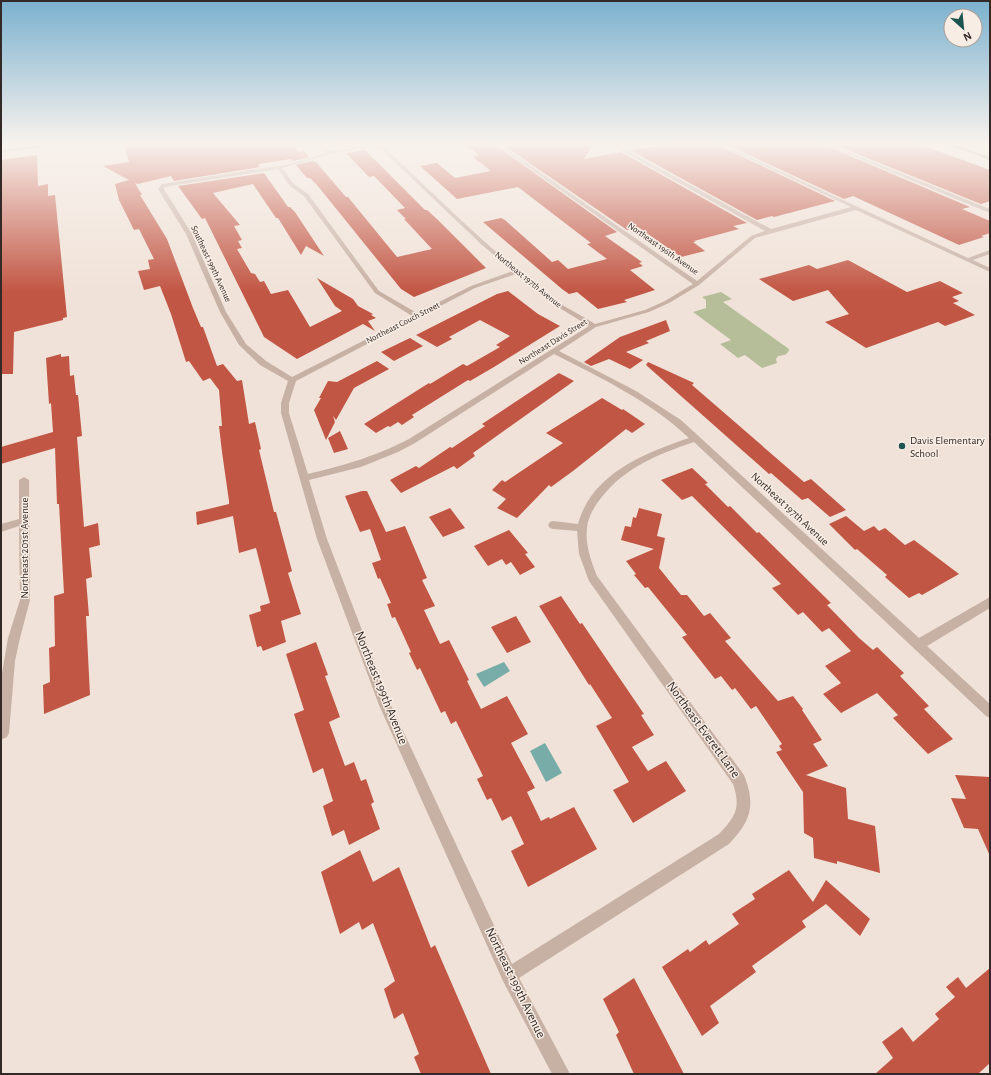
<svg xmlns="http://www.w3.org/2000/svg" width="991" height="1075" font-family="'Alegreya Sans',sans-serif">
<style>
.green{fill:#b6be99}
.water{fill:#78aca9}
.building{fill:#c25644}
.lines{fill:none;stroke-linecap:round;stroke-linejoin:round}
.street{fill:#c7b1a5;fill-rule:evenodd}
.secondary{fill:#9b8077;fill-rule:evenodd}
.poi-dot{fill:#1d5351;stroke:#f8ede4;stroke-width:1.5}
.labels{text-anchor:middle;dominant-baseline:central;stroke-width:3;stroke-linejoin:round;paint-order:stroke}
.far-street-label{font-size:9px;fill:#332926;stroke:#f8ede4}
.poi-label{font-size:11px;fill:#332926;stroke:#f8ede4;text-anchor:start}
.street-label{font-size:11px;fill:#332926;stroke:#f8ede4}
.near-street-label{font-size:13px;fill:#332926;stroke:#f8ede4}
</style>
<rect width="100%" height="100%" fill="#f0e2d8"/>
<path class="green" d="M721,292L732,299L723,302L789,349C788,355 784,355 778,356L776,359L777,363L762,368L745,355L738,358L720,344L731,340L693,312L706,308V300L702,297Z"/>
<path class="water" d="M504,662L510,671L484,687L476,674Z
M545,743L562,773L546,782L530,751Z"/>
<path class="building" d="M124,142H296L297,152L304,151L309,157L293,161L291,159L258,164L260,167L174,181L171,176L138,184L135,183L142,195H140L167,239L193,308L201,327H203L217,366L223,364L237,381L242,380L249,424L255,422L261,449L259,450L274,512H276L292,571L288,573L301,614L281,621L286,642L263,651L261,646L257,647L249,615L261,611L260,606L270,603L256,548L239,553L233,516L197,525L196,512L229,504V501L222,452L219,426H222L219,390L210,378L203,381L189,361L186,362L171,314L160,286L144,290L138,271L150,269L148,260L154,259L139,229L134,230L119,200L115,184L129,180L103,166L129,162Z
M336,142H357L360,145L341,147Z
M461,142H491L617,232L605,236L642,262L639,263L643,266L630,270L655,290L624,300L627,302L598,309L577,292L569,294L562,289L483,222L501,218L505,220L552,262L558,260L568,269L607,259L587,244L591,243L518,187L457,199L420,166L437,163L455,178L491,171L473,157L479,155Z
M499,142H595L584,159L621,152L747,223L733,226L739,229L694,241L696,242H693L705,251L681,257L638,227L627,230Z
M682,142H712L835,201L774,217L772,216L757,220L630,150Z
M721,142H817L970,207L962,209L990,221V233L981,236L984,237L959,245L853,196L844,199Z
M828,142H913L990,170V201L981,204Z
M365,150L425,210H427L438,220L486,268L414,297L401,289L317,185L310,178H307L296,165L312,161L316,162L346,197H348L397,257L432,249L404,219H406L397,210L405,208L374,176L369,177L346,153Z
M37,155L38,186L48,184V196L55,195L67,317L63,318V320L14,332L13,374H1V160Z
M264,173L288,207H290L295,212L324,256L306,246L301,255L278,218H276L253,184L213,193L240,225L234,226L242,240L238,241L242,248L237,249L251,273L255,274L260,282L264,281L271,294L288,290L310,327L342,311L335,306L317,278L353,299L358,306L373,314L371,315L376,318L368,321L375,331L363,324L297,359L264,337L205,218L202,219L178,186Z
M848,260L907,292L940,281L963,293L952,297L959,301L953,303L975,315L945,326L938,322L866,348L825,322L849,314L828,290L793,301L759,279L809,265L817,269Z
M508,291L538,314L560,326L494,367L470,381L468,380L412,415L414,417L402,425L398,422L390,427L388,426L376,433L364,424L429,383L430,384L463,364L467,366L500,347L496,345L510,336L480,320L449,337L452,339L437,347L416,335L497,294Z
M666,320L670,331L646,341L649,343L626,352L643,360L630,369L609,359L591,366L584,362L620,337Z
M410,338L423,346L394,361L381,352Z
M61,354V357L69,356L70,376L74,375L76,395H78L82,436L77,437L84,527L98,523L100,545L89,548L92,577L86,579L89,616H86L90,695L44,714L43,685L50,682L49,648L55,646L54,596L64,593L59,504H57L55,448L1,464V447L53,432L51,403L49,404L46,358Z
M377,361L389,369L354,388L336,420L333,416L335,422L326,440L314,410L321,398H319L328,381L337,382Z
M648,362L694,383L692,385L804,482L811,479L846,510L830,517L808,498L802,500L771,473L769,474L743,451L646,365Z
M559,373L574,381L473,453L475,456L457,469L454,466L401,493L390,480L416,466L419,468L450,447L452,448L485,426L482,424Z
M602,398L622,410L623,409L645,424L632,433L626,429L573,471L551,487L549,485L517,518L497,508L506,499L492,490L502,480L505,482L563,443L546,433Z
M340,431L348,449L334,453L328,438Z
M692,468L708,483L705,484L728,507L730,506L757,533L759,532L831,603L827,605L859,638L873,650L877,647L904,673L900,676L929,706L924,709L953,739L928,754L893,718L898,715L877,693L841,713L823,694L841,683L825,666L851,651L829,628L822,632L803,612L798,615L772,588L781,584L692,496L682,500L661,480Z
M362,491H367L386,532L405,526L427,578L422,580L435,606L424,610L440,644L449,640L469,680L467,681L481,709L507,696L528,734L511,743L535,788L527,792L541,821L549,817L550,819L574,807L597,849L528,887L511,851L524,844L511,816L502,821L491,798L487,800L477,779L483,776L456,721L451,724L445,711L441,713L420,668L417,670L409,653L411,652L395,617L392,618L387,604L391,603L380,578L378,579L372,563L381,560L370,529L360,532L345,496Z
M450,508L465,528L443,537L429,517Z
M639,508L662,514L657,536L665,538L659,568L681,595H687L704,616L710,613L731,638L725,641L778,701L793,696L803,709L802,710L822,740L813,744L828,766L806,775L846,788L848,819L875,826L880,873L837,861V864L814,858L813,838L804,833L803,792L776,752L782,750L779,746L782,744L756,706L751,709L735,688L732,690L721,676L715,679L682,637L687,635L648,587L645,588L634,575L636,574L626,561L654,549L621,540L625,526L631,527L633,517L636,518Z
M846,516L864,531L874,526L879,531L885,528L905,545L914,540L959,574L922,595L919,593L909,598L885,577L887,575L857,549L855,550L829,524Z
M509,530L528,553L525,554L535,567L520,575L511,562L506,565L502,559L488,566L474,546Z
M561,596L580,624L582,623L644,714L641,715L654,735L632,747L648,771L666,761L686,791L633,823L613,790L629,782L596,726L612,718L590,684L589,685L539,606Z
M516,616L531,642L507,653L491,627Z
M316,642L328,675L325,676L340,717L329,722L345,766L354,762L361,781L366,779L374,802L371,804L380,829L349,845L344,830L332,836L323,806L333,801L323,768L313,773L294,714L304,710L286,654Z
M955,775L990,777V856L978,829L964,828L951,798L966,799Z
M360,850L373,882L399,867L431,948L435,945L491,1074H421L414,1057L419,1054L403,1013L394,1019L384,989L395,981L373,923L362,930L359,922L340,934L321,872Z
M789,870L813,902L826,880L870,919L860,936L826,904L802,921L806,927L752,966L756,972L710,1006L719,1023L702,1036L662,967L688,949L690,952L706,940L709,945L739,924L732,914L755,899L752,894Z
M990,968V1063L978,1074H875L893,1058L882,1042L902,1027L913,1042L939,1019L935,1014L955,997L946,987L958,977L966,988Z
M634,978L684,1074H634L616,1035L619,1032L603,999Z"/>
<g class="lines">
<path class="street" d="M314,142H319L330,151C348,148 365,143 384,147C439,199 493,253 553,299C566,308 581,315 595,324L645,310L665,301L693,284L492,142H497L697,281L751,236L765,231L613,146V144L635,142L619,146L771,229L851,207L713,142H718L968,258L990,250V254L973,260L990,268V272L856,210L755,238L699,285L669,303L649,312L596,327L559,351L636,391L681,420L919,638L990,597V608L927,646L990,704V718L986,716L694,442C659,454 625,467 601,498C594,507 588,517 587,528C585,544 591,561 597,576L744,775C756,805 751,821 729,844L519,978L570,1074H552L503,981L379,705L317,539L281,413V403L288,381L260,365L239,345L220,312L186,234L158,189L162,184L290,164L326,153ZM371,147L381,149L481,244L513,271L471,286L417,313L379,291L308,194L294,184L282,168L330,154ZM278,169L290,186L304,196L375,293L412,316L292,377L266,361L246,344L226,312L192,234L164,189V187ZM516,274L550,302L589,326L409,439C374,457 345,465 308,474L289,413V403L296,381L475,288ZM554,354C601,378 650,401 689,438C645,453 592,473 578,524L553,521L550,522L548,525L550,528L553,529L577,531L579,554L589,581L733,784C741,808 736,816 719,834L512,964L390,703L327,539L309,480L361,467L398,452L415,443Z
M818,142H824L990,209V213Z
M24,477L29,480L30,600L20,638L15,661L9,733L7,737L3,739L1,738L2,673L8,638L20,600L19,526L1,532V524L19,519V480Z"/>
<path class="secondary" d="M68,142H81L1,152V150Z
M940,142H946L990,157V160Z"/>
</g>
<linearGradient id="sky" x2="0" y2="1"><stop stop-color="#7bb1cf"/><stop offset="0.49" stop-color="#f8f2ed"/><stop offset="1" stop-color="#f8f2ed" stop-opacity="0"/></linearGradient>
<rect width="991" height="292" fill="url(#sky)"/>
<circle class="poi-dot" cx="902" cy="446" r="4"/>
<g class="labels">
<g class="far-street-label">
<text transform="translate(663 249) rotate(35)">Northeast 196th Avenue</text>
<text transform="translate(211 264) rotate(65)">Southeast 199th Avenue</text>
<text transform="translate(528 280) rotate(39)">Northeast 197th Avenue</text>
<text transform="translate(403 323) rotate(-27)">Northeast Couch Street</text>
<text transform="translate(553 342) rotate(-32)">Northeast Davis Street</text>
</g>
<g class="poi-label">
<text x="910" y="440">Davis Elementary<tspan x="910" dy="13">School</tspan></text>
</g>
<g class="street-label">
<text transform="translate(790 509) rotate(43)">Northeast 197th Avenue</text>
<text transform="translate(24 548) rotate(-90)">Northeast 201st Avenue</text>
</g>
<g class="near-street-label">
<text transform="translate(381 688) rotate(68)">Northeast 199th Avenue</text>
<text transform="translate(703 730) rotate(54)">Northeast Everett Lane</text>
<text transform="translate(515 983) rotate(64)">Northeast 199th Avenue</text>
</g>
</g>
<rect width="991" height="1075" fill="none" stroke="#332926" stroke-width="4"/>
<g transform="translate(963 28) rotate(153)"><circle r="19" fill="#f8ede4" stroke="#a99f98"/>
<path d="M0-3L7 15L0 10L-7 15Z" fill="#1d5351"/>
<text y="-6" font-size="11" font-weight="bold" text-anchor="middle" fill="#332926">N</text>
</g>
</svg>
